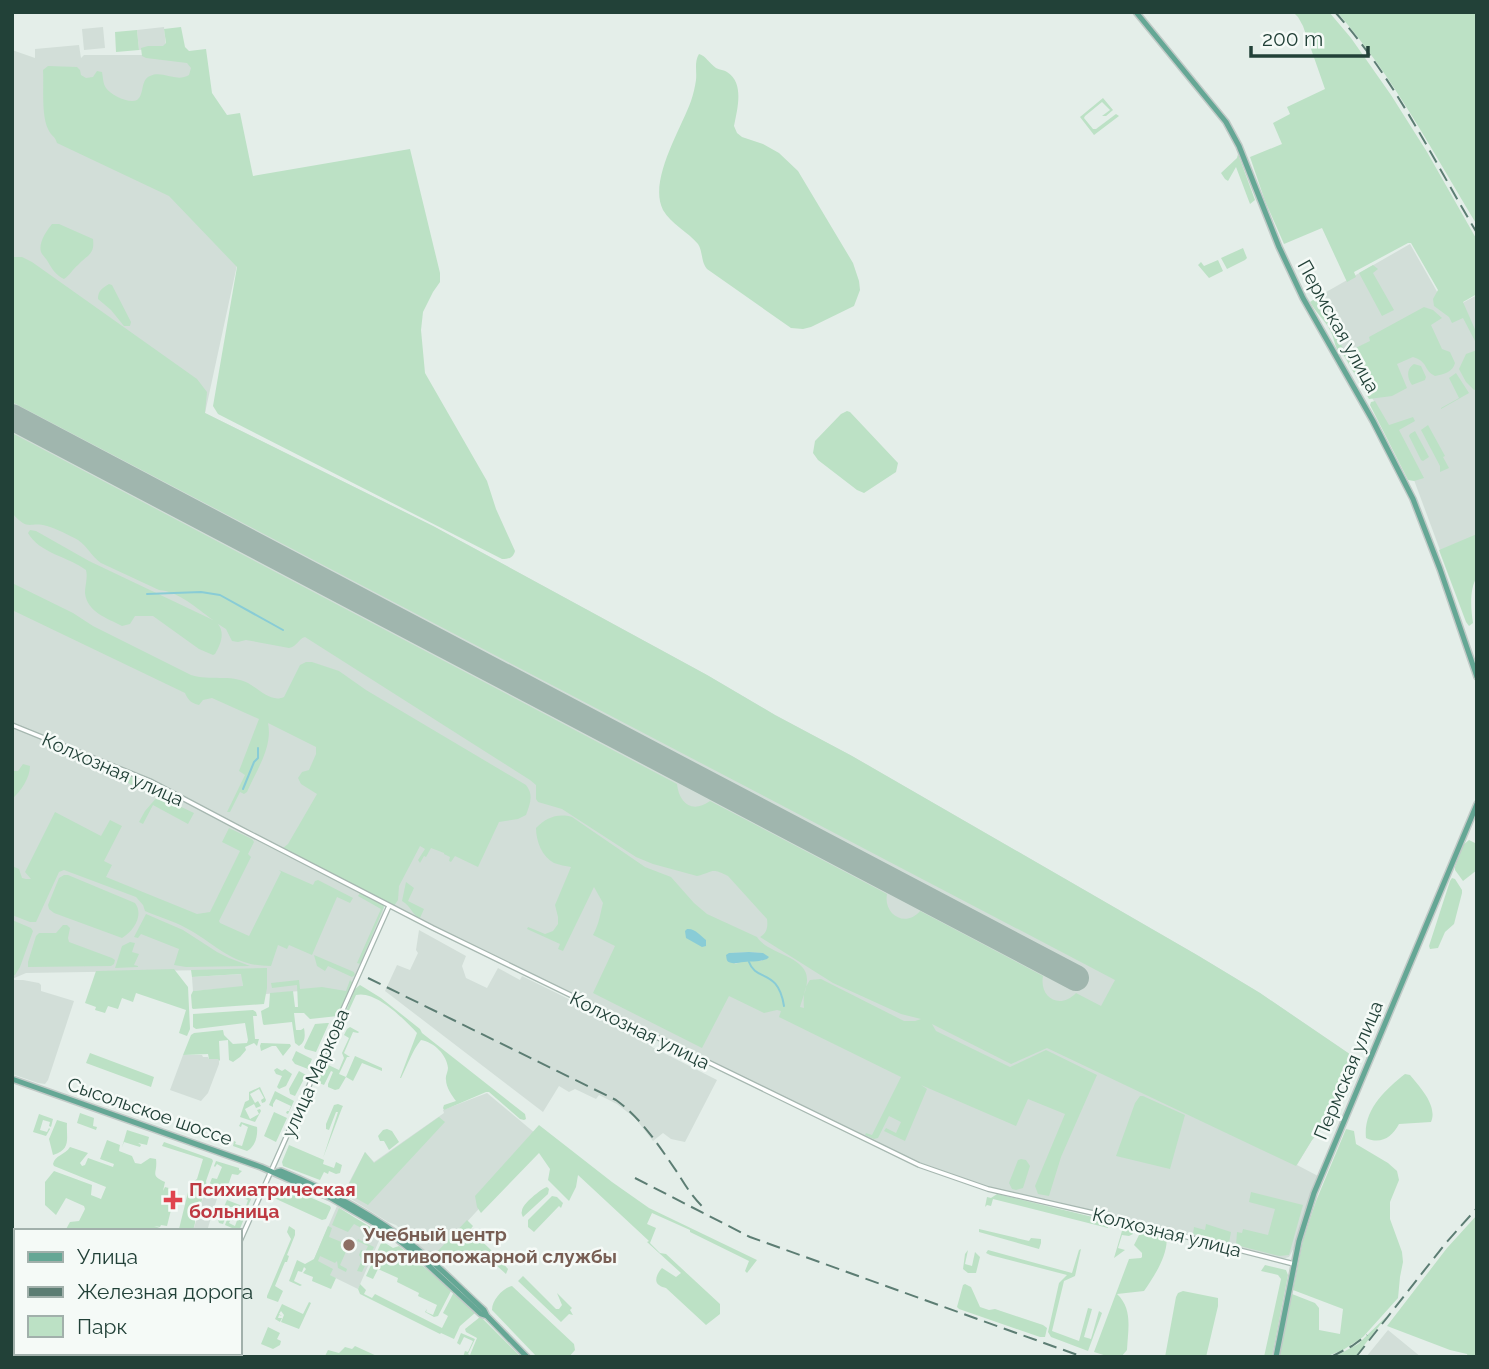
<svg xmlns="http://www.w3.org/2000/svg" width="1489" height="1369" font-family="Raleway,sans-serif">
<style>
.built{fill:#d2ded8}
.green{fill:#bce1c5;fill-rule:evenodd}
.water{fill:#89ccd6}
.lines{fill:none;stroke-linecap:round;stroke-linejoin:round}
.stream{stroke:#89ccd6;stroke-width:2}
.runway{stroke:#a0b6ae;stroke-width:26}
.minor-casing{stroke:#a6b7b0;stroke-width:6}
.major-casing{stroke:#c1cac7;stroke-width:8}
.minor{stroke:#fff;stroke-width:3.5}
.major{stroke:#65a795;stroke-width:5}
.rail{stroke:#5c7d73;stroke-width:2;stroke-dasharray:14 7;stroke-linecap:butt}
.health-dot{fill:#e0444e;stroke:#f5faf7;stroke-width:2.5}
.education-dot{fill:#8d6e63;stroke:#f5faf7;stroke-width:2.5}
.labels{text-anchor:middle;dominant-baseline:central;stroke-width:5;stroke-linejoin:round;paint-order:stroke}
.street-label{font-size:19px;fill:#224138;stroke:#f5faf7}
.health-label{font-size:19px;font-weight:bold;fill:#be3a42;stroke:#f5faf7;text-anchor:start}
.education-label{font-size:19px;font-weight:bold;fill:#785e54;stroke:#f5faf7;text-anchor:start}
</style>
<rect width="100%" height="100%" fill="#e4eee9"/>
<path class="built" d="M103,27L105,48L84,50L82,29Z
M164,27L166,47L139,50L137,30Z
M79,45L81,58L84,55H199L242,242L205,413L433,526L707,675L775,715L852,756L1197,955L1260,993L1354,1057L1324,1126L1312,1140L1297,1165L1318,1176L1303,1217L1295,1246L1289,1257L1282,1259L1271,1257L997,1190L915,1161L872,1141L426,922L214,814L152,780L12,723V50L35,58V49Z
M1410,244L1448,311L1477,295V535L1440,550L1414,480L1375,403L1314,299Z
M12,727L111,766L162,788L195,807L381,902L384,907L383,912L348,993L322,989L266,994L265,969L26,973L12,979Z
M419,930L466,956L462,966L466,978L487,988L498,968L520,980L522,976L597,1013V1018L647,1042L651,1044L652,1047L717,1080L685,1142L671,1139L663,1133L653,1141L635,1118L617,1104L599,1095L596,1099L575,1089L569,1092L559,1086L543,1112L385,991L397,965L410,970L418,953L416,950Z
M242,974L243,987L193,991L192,977Z
M12,980H23L39,983L41,985V991L74,1001L48,1080L45,1084L38,1083L12,1074Z
M183,1055H202L203,1057H208L209,1059H219V1064L208,1093L201,1101L170,1090Z
M487,1093L542,1139L541,1141L433,1259L396,1225L388,1222L343,1194L365,1152L374,1162L444,1113L443,1110Z
M206,1188L219,1192L207,1231H193Z
M337,1206L381,1236L358,1289L311,1266Z
M1388,1330L1421,1357H1366Z"/>
<path class="green" d="M1293,12H1329L1351,38L1391,95L1427,152L1477,240V294L1463,302L1477,334V340L1475,341L1463,318L1452,323L1449,317L1434,306L1433,299L1438,290L1411,243H1408L1354,272L1356,277L1347,282L1322,228L1284,244L1265,201L1250,157L1282,144L1273,123L1290,114L1287,107L1325,89L1303,26L1298,17Z
M1337,12H1477V225C1433,152 1393,76 1337,12Z
M181,27L185,47L189,51L206,49L212,93L227,115L240,113L253,176L410,149L440,273V282L433,292L423,312L421,330L425,373L487,481L496,509L515,551C513,558 509,559 502,559L218,414L213,406L237,267L169,196L57,143C55,136 51,136 48,129C41,115 44,86 43,70L48,66L77,67L80,70L81,75L86,78L93,77L97,71L102,72C103,77 103,84 106,88C111,95 129,104 137,100C145,94 140,80 150,76C163,70 176,83 189,75L191,68L187,63L146,58L142,56L141,48L148,46H163L166,43L164,29Z
M137,30L139,50L116,52L115,32Z
M699,54C706,56 709,63 716,68C720,70 724,70 727,72C745,83 737,110 734,126L737,133L742,137L763,144L779,153L798,171L853,263L859,281L860,290L854,306L811,327L803,329L791,328L707,269C701,262 703,252 698,244C688,232 671,224 663,210C648,181 681,129 691,101C693,95 695,87 696,80C697,71 694,62 699,54Z
M1103,98L1113,110L1106,116H1102L1110,110L1102,102L1085,116L1084,118L1093,129H1096L1116,114L1119,116L1094,135L1080,117Z
M1238,154L1255,200L1250,204L1236,167L1228,181L1225,179L1221,173L1237,158Z
M52,224H59L93,239C95,255 87,255 78,265C72,270 70,275 64,279C56,275 52,269 48,262C46,258 42,255 41,252C38,243 47,230 52,224Z
M1243,248L1247,258L1245,260L1227,269L1221,258Z
M12,257H22L32,262L197,379L207,392L205,413L433,526L707,675L775,715L852,756L1197,955L1260,993L1354,1057L1324,1126L1312,1140L1296,1166L1047,1048L1011,1064L932,1024L936,1031L1010,1067L1046,1050L1097,1075L1061,1157L1049,1196L1038,1194L1035,1186L1065,1114L1028,1099L1016,1126L921,1085L927,1089L905,1141L884,1131L886,1128L896,1133L901,1122L889,1116L878,1138L874,1139L865,1135L866,1133L872,1135L901,1077L779,1017L781,1011L777,1010L764,1013L729,996L702,1048L593,993L615,946L593,935C599,924 600,915 603,903L594,887L563,951L558,949L560,944L527,929L528,927L545,934L553,931L558,924V917L555,905L571,867C566,866 559,865 554,863C542,857 536,841 536,828C546,818 557,813 572,817L645,867L671,877L694,903L707,914L757,937C767,954 808,956 807,980C807,989 802,999 800,1007L804,1008C803,998 804,988 810,980L821,979L904,1021H915L921,1019L901,1014L833,983L760,937C767,933 768,927 767,919L728,876C711,867 713,872 697,876L653,864L636,857L562,809L538,802L536,799V785L530,780L305,637C299,638 297,647 289,648L246,640L238,642L232,641L226,629L218,624C225,633 221,644 215,654L213,655L199,649L153,616H135L130,624L122,626C107,618 87,612 85,593C85,585 88,578 86,570C69,557 39,553 28,533L30,530L36,531L89,561L213,620C196,608 180,592 159,590L101,563C92,557 87,546 78,540C69,535 57,529 47,526C29,521 29,532 13,514L12,521V433L677,784C679,803 692,814 710,801L887,894C883,915 906,928 920,911L1043,976C1039,998 1060,1010 1076,993L1101,1006L1115,980L12,402ZM749,952L763,953L762,961H744L735,964L729,953Z
M1218,260L1223,271L1209,278L1198,265L1201,262L1204,266Z
M1373,265L1378,269L1373,273L1394,310L1382,316L1359,273Z
M109,284L112,285L131,322L130,326H124L111,310L98,299C98,291 102,288 109,284Z
M1316,298L1343,348L1338,351C1334,344 1334,337 1330,330C1324,319 1316,313 1310,302Z
M1424,307L1433,310L1442,318L1431,325L1442,349L1450,352L1455,363C1453,372 1444,374 1435,376C1423,370 1429,362 1413,357L1397,364L1407,388L1392,396L1369,399L1343,354L1370,341L1369,337Z
M1477,350V389L1474,390L1466,382L1459,369L1466,354Z
M1414,364L1421,366L1426,377L1425,380L1412,385C1407,378 1406,369 1414,364Z
M1456,373L1469,393L1441,409V408L1459,398L1449,378Z
M1375,401L1389,425L1413,417L1415,421L1399,430L1424,478L1414,481L1408,480L1370,405L1371,402Z
M847,411L850,412L898,463L896,472L864,493L857,490L818,460L813,453L815,441L841,414Z
M1428,425L1445,456L1443,457L1449,468L1440,472V466L1421,430Z
M1415,431L1429,457L1423,461L1421,460L1409,436L1410,434Z
M1477,534V577C1469,589 1471,610 1473,623L1469,626L1466,622L1439,550Z
M12,583L73,613L93,626L191,675C210,681 230,674 248,683C259,689 271,703 284,697L300,665L306,662H312L339,671L366,690L526,785C534,795 530,804 526,815L518,819L499,822L478,867L455,856L451,862L449,861L450,857L444,854V853L431,848L426,857L424,856L420,863L418,860L425,849L420,846L399,886L398,900L394,906L283,848L288,844L317,794L301,784L298,778L302,772L309,770L316,754V747L268,723C273,747 256,771 247,792L244,794L240,792L230,812H227L245,775L239,771L259,719L212,698L203,700L199,705C191,703 188,700 185,693L12,610Z
M23,764L30,766C30,778 21,791 12,799V771H18Z
M111,767L152,786L151,788L138,782L134,786L109,773Z
M158,796L194,813L188,824L153,805L143,824L139,822L145,811Z
M55,812L101,836L110,820L122,826L104,861L112,865L106,877L197,914L210,912L240,851L222,842L229,828L252,839L254,842L248,854L251,857L219,921L220,923L249,936L281,872L279,870L313,885L315,881L318,880L353,898L350,903L337,897L312,955L289,945L287,949L278,945L271,966C231,966 218,945 186,928C174,921 159,917 145,911L143,905L136,897L64,870L59,872L36,922H30L12,915V866L19,869L22,878L26,879H31L25,872Z
M1469,840L1477,844V870L1463,881L1455,870V867L1463,845Z
M64,875H68L135,903C144,915 134,931 122,938L54,913L49,909L48,905L59,878Z
M1452,878L1455,879L1462,890V893L1454,924L1445,932L1438,948L1430,949L1429,946L1450,881Z
M406,882L414,888L408,901L424,909L420,918C412,915 412,907 402,901Z
M360,893L383,905L384,907L360,964L357,963L381,909L358,896Z
M146,914L183,930L217,952L229,958L250,966L186,967L174,965L179,949L141,934L138,938L134,937Z
M12,920L31,928L33,931L20,967L15,975L12,976Z
M63,925H67L70,928L68,938L69,942L112,958L115,960L114,964L111,966L28,967V962L36,936L39,933H56Z
M130,942L135,943L132,952L139,954L134,965L138,966V967L115,968L122,946Z
M314,955L354,972L355,975L352,977L328,966L325,971L317,966Z
M267,968V988L264,1004L193,1009L192,1008L191,995L193,991L243,986L241,974L192,977L191,970Z
M174,969L188,987L190,1029L187,1036L179,1033L186,1010L136,993L133,1002L122,998L118,1009L108,1006L105,1013L95,1010L96,1007L85,1003L96,971Z
M299,980L300,989L322,987L346,991L350,980L353,983L338,1016L310,1019L304,1013H294L296,1030H301L304,1028C305,1034 306,1042 299,1046L295,1043L292,1022L264,1025L263,1024L261,1011L269,1007L270,993L293,991L295,1007H298L297,985L272,988L271,983Z
M360,985L381,998L420,1029L422,1033L525,1114L526,1119L524,1120L520,1119L489,1092H486L444,1110L443,1108L444,1105L456,1101C452,1096 446,1087 446,1080C445,1076 448,1072 448,1068C447,1055 434,1042 421,1040C412,1051 408,1064 401,1078H400L417,1033C405,1020 376,990 356,995L345,1019L342,1021L355,989Z
M253,1010L256,1012L257,1016H253L255,1039H259L257,1046L254,1043L245,1047L246,1050L240,1057L233,1062L229,1060L228,1040L219,1041L220,1061L218,1059H209L208,1054L183,1055L191,1035L194,1033L223,1030L224,1035L233,1044L247,1043L248,1040L245,1023L196,1029L193,1027V1014Z
M327,1023H329L316,1052L305,1049L304,1047L315,1024Z
M341,1023L324,1063L339,1070L344,1058L342,1053L349,1038L344,1035L347,1029L350,1027L359,1032L358,1033L353,1032L344,1053L350,1057H347L339,1074L346,1077L339,1089L335,1090L328,1087V1084L333,1072L331,1071L324,1085L314,1081L338,1025Z
M261,1043L290,1044L291,1046L283,1056L276,1046H272L261,1051L260,1046Z
M296,1051L312,1059L308,1069L295,1064L292,1060Z
M90,1053L154,1077L151,1087L86,1063Z
M355,1056L382,1068V1071L362,1063L353,1081L346,1077Z
M277,1068L282,1071L285,1069L292,1074L286,1086L279,1089L277,1087L282,1076L276,1074L274,1070Z
M299,1071L306,1075L295,1096L290,1094L289,1089Z
M1405,1074L1410,1075C1420,1087 1438,1106 1431,1122L1399,1124C1392,1137 1381,1145 1366,1138C1363,1110 1385,1090 1405,1074Z
M260,1087L266,1100L265,1102L262,1103L261,1100L264,1098L259,1089L250,1094L255,1103L258,1101L261,1106L256,1108L254,1104L245,1109L250,1119L259,1114L257,1110L260,1109L261,1111L255,1122L240,1117L245,1102L249,1100V1092Z
M275,1091L294,1101L288,1114L286,1113L287,1111H289L291,1106L276,1099L273,1104V1107L269,1105Z
M1140,1096H1143L1185,1115L1170,1169L1116,1156L1135,1103Z
M338,1104L343,1106L342,1108L323,1158L338,1112H336L329,1130L326,1129V1124L334,1105Z
M274,1112L287,1118L276,1142L264,1136Z
M80,1113L94,1118L93,1126L97,1127L96,1130L77,1123Z
M39,1114L53,1119L51,1127L49,1126L50,1122L43,1120L40,1130L47,1132L49,1128L50,1129L46,1136L33,1132Z
M439,1117L445,1122L368,1205L345,1192L365,1152L374,1163Z
M57,1120L67,1123C66,1138 72,1149 53,1155L49,1139Z
M241,1122L257,1127C258,1136 255,1147 247,1151L233,1146L234,1141L236,1142L235,1144L242,1146L248,1127L242,1124L241,1127L239,1126Z
M539,1125L612,1182L649,1208L757,1260L747,1273L745,1271L749,1261L690,1232V1230L652,1213L647,1224L656,1228L650,1243L660,1253L666,1254L720,1304V1314L706,1325L666,1288C664,1287 661,1287 659,1285C653,1281 658,1272 662,1268L676,1277L681,1273L647,1242L649,1241L578,1175L576,1187L569,1201L548,1180L550,1169L539,1153L481,1213L477,1207L475,1196Z
M387,1129L392,1131L399,1142L389,1150L384,1141H380L378,1136L383,1130Z
M1346,1129L1354,1131L1356,1144L1388,1163L1397,1171L1399,1180L1390,1202V1219L1402,1252L1403,1262L1400,1277L1398,1298L1363,1337L1343,1350L1325,1357H1279L1292,1294L1315,1303L1319,1308V1330L1340,1334L1343,1309L1293,1290L1303,1240L1316,1201Z
M127,1130L149,1137L147,1145L138,1143L141,1145L140,1147L124,1142L122,1147Z
M107,1140L120,1145L119,1151L132,1156L135,1163L141,1164L150,1158L156,1159C158,1174 149,1175 165,1182L163,1191L165,1187L176,1190L170,1200L173,1202L167,1226L161,1225L160,1227L154,1226L160,1228L159,1231H65L70,1222L79,1221L85,1209L84,1206L66,1198L56,1215L45,1205V1182L54,1171L92,1185L91,1195L101,1199L106,1187L54,1166L53,1164C55,1155 65,1155 70,1147L88,1153L80,1163L82,1166L85,1165L88,1158L113,1167L114,1164L100,1159Z
M164,1142L212,1159L213,1161L206,1181L208,1193L204,1192L198,1215H195V1223L193,1231H172L173,1228L179,1229L190,1184L197,1179L203,1159L162,1146Z
M289,1145L324,1160L323,1164L334,1168L336,1162L342,1165L340,1173L336,1174L329,1171L328,1174L324,1172L320,1180L283,1166L282,1162Z
M1021,1159L1026,1160L1030,1166L1023,1188L1016,1190L1012,1189L1009,1183L1018,1160Z
M216,1161L239,1168V1170L242,1171L238,1175L232,1174L227,1188L231,1187L249,1194V1196L252,1197L248,1206H246L248,1200L230,1192L226,1198L212,1192L210,1183L212,1178L217,1179L222,1167L217,1164L215,1167L214,1166Z
M280,1184L330,1206L331,1208L326,1219L322,1220L274,1198Z
M547,1187L549,1189L548,1194L523,1217C522,1215 521,1213 522,1211C522,1204 541,1189 547,1187Z
M1251,1192L1303,1205L1289,1255L1279,1256L1236,1245L1237,1232L1242,1233L1243,1229L1268,1235L1275,1209L1249,1202Z
M997,1194L1097,1218L1099,1222L1109,1224L1108,1228L993,1199L991,1206L987,1205L985,1207L987,1197L991,1198Z
M552,1196L557,1197L563,1203L561,1208L559,1206L534,1232L528,1227V1220Z
M227,1200L245,1207H230L223,1224L219,1223L218,1220Z
M339,1208L372,1228L374,1232L371,1233L354,1224L348,1232L332,1225Z
M231,1209H248L239,1231L225,1225L228,1217L231,1219L229,1223L235,1226L239,1215L234,1213L232,1217L229,1216Z
M1477,1215V1357H1468L1467,1354L1450,1350L1387,1326L1447,1248Z
M467,1220L473,1226L470,1230L491,1250L508,1269L506,1274L486,1256L482,1260L475,1256L467,1264L453,1258H441L436,1253Z
M1124,1224L1134,1226L1133,1234L1129,1236L1122,1235L1118,1248L1125,1250L1114,1258Z
M1206,1224L1231,1232L1229,1243L1193,1234L1194,1227L1205,1230Z
M289,1226L295,1230V1235L287,1255L289,1256L287,1262H285L275,1286L283,1291L278,1302L267,1298V1296L291,1239L287,1232Z
M328,1226L332,1228L329,1237L349,1245L340,1265L347,1269L346,1272L338,1268L337,1261L335,1263L320,1256L318,1261L333,1269L330,1275L336,1278L331,1289L312,1281L313,1277L303,1273L306,1269L304,1267L302,1272L298,1271L294,1281L302,1285L300,1286L289,1281L297,1260L305,1264L314,1259Z
M979,1229L1029,1241L1031,1238L1041,1239V1243L1039,1249L979,1232Z
M1144,1230L1166,1235C1170,1252 1154,1277 1144,1291L1117,1294C1133,1309 1128,1329 1127,1350L1121,1357H1110L1094,1352L1129,1259L1141,1258L1142,1257V1253L1134,1245L1140,1233Z
M358,1239L374,1247L362,1272L357,1271L362,1260L359,1255L361,1250L365,1252L368,1246L357,1241Z
M382,1241L393,1248L399,1246L450,1289L451,1291L438,1316L434,1317L425,1312L427,1309L426,1312L433,1315L437,1305L418,1296L419,1293L397,1282L398,1278L378,1269L373,1279L366,1276Z
M1081,1249L1075,1276L1064,1281L1052,1331L1079,1341L1088,1308L1092,1309L1084,1337L1091,1339L1099,1311L1102,1313L1088,1351L1051,1337L1048,1332L1059,1283L1067,1275L990,1255L986,1253L988,1250L1072,1273L1079,1250Z
M968,1250L965,1264L972,1266L975,1252L980,1257L976,1273H968L963,1269L965,1254Z
M1265,1265L1286,1270L1288,1275L1272,1357H1264L1281,1279L1278,1275L1261,1271Z
M523,1276L556,1309H559L562,1305L557,1293L572,1308L570,1310L573,1315L569,1314L561,1322L518,1281Z
M16,1281V1341L12,1340V1292Z
M360,1284L366,1290L364,1294L372,1298L375,1294L442,1328L448,1316L443,1313L454,1292L475,1311V1313L460,1326L454,1339L441,1333L440,1334L360,1294L358,1289Z
M965,1284L971,1287L980,1307L989,1310L995,1309L1043,1325L1047,1328L1045,1337H1040L959,1309L957,1307L963,1285Z
M512,1286L574,1344L575,1350L569,1357H537L492,1310C492,1300 503,1288 512,1286Z
M1183,1291L1218,1298V1306L1206,1357H1165L1176,1297L1178,1293Z
M309,1302L311,1303L299,1329L281,1322L284,1315L281,1311L279,1314L282,1316L279,1315L278,1318H282L280,1322L275,1319L282,1304L303,1314Z
M1387,1316L1355,1357H1334L1358,1344Z
M480,1317L482,1318L521,1357H463L465,1351L468,1352L473,1341L464,1337L460,1345L457,1343L461,1333L475,1339L468,1354L470,1355L477,1338L466,1332L465,1329Z
M268,1327L280,1333L277,1339L281,1341L280,1345L273,1349L261,1344Z
M355,1346L379,1357L325,1356L328,1350L339,1353L345,1347L352,1349Z"/>
<path class="water" d="M687,929C695,928 701,936 706,940V946L702,947L686,938L685,931Z
M749,952L763,953L769,957L767,959C759,962 752,961 744,962C739,962 737,964 732,963C726,962 727,960 726,955L729,953Z"/>
<g class="lines">
<path class="stream" d="M147,594L201,592L220,595L283,630
M243,789L254,762L258,758V748
M749,962C756,982 778,968 784,1006"/>
<path class="runway" d="M12,417L1076,978"/>
<defs>
<path id="minor" d="M12,725L150,781L239,828L433,928L919,1165L988,1189L1093,1213L1294,1264
M12,1231L16,1233
M240,1241L389,906
M188,1357L189,1353"/>
<path id="major" d="M1136,12L1226,122L1239,146L1279,247L1303,298L1373,421L1413,499L1440,569L1477,677
M12,1079L261,1167L331,1198L383,1228L415,1253L481,1314L487,1316
M277,1172L281,1171C330,1191 375,1216 416,1248C440,1267 462,1290 484,1310L487,1316L527,1357
M1276,1357L1299,1241L1314,1193L1477,804"/>
</defs>
<use href="#minor" class="minor-casing"/>
<use href="#major" class="major-casing"/>
<use href="#minor" class="minor"/>
<use href="#major" class="major"/>
<path class="rail" d="M1335,12C1394,77 1432,158 1477,233
M368,978L616,1100C642,1119 659,1146 677,1172C685,1185 693,1198 704,1208
M635,1178L750,1237L1083,1357
M1331,1357L1352,1346L1367,1335
M1356,1357L1445,1244L1477,1208"/>
</g>
<path class="health-dot" d="M169.5 1189.5h7v7h7v7h-7v7h-7v-7h-7v-7h7z"/>
<circle class="education-dot" cx="349" cy="1245" r="7"/>
<g class="labels">
<g class="street-label">
<text transform="translate(1339 326) rotate(61)">Пермская улица</text>
<text transform="translate(113 769) rotate(24)">Колхозная улица</text>
<text transform="translate(640 1030) rotate(26)">Колхозная улица</text>
<text transform="translate(1348 1070) rotate(-67)">Пермская улица</text>
<text transform="translate(315 1073) rotate(-66)">улица Маркова</text>
<text transform="translate(150 1111) rotate(19)">Сысольское шоссе</text>
<text transform="translate(1167 1232) rotate(14)">Колхозная улица</text>
</g>
<g class="health-label">
<text x="189" y="1189">Психиатрическая<tspan x="189" dy="22">больница</tspan></text>
</g>
<g class="education-label">
<text x="363" y="1234">Учебный центр<tspan x="363" dy="22">противопожарной службы</tspan></text>
</g>
</g>
<rect width="1489" height="1369" fill="none" stroke="#224138" stroke-width="28"/>
<rect x="14" y="1229" width="228" height="126" fill="#f5faf7" stroke="#a1b0ab" stroke-width="2"/>
<rect x="28" y="1252" width="35" height="10" fill="#65a795" stroke="#a1b0ab" stroke-width="2"/>
<text x="77" y="1264" font-size="21" fill="#224138">Улица</text>
<rect x="28" y="1287" width="35" height="10" fill="#5c7d73" stroke="#a1b0ab" stroke-width="2"/>
<text x="77" y="1299" font-size="21" fill="#224138">Железная дорога</text>
<rect x="28" y="1316" width="35" height="21" fill="#bce1c5" stroke="#a1b0ab" stroke-width="2"/>
<text x="77" y="1334" font-size="21" fill="#224138">Парк</text>
<path d="M1251 46v10h117v-10" fill="none" stroke="#224138" stroke-width="3.5"/>
<text x="1262" y="46" font-size="21" fill="#224138" stroke="#f5faf7" stroke-width="5" paint-order="stroke">200 m</text>
</svg>
